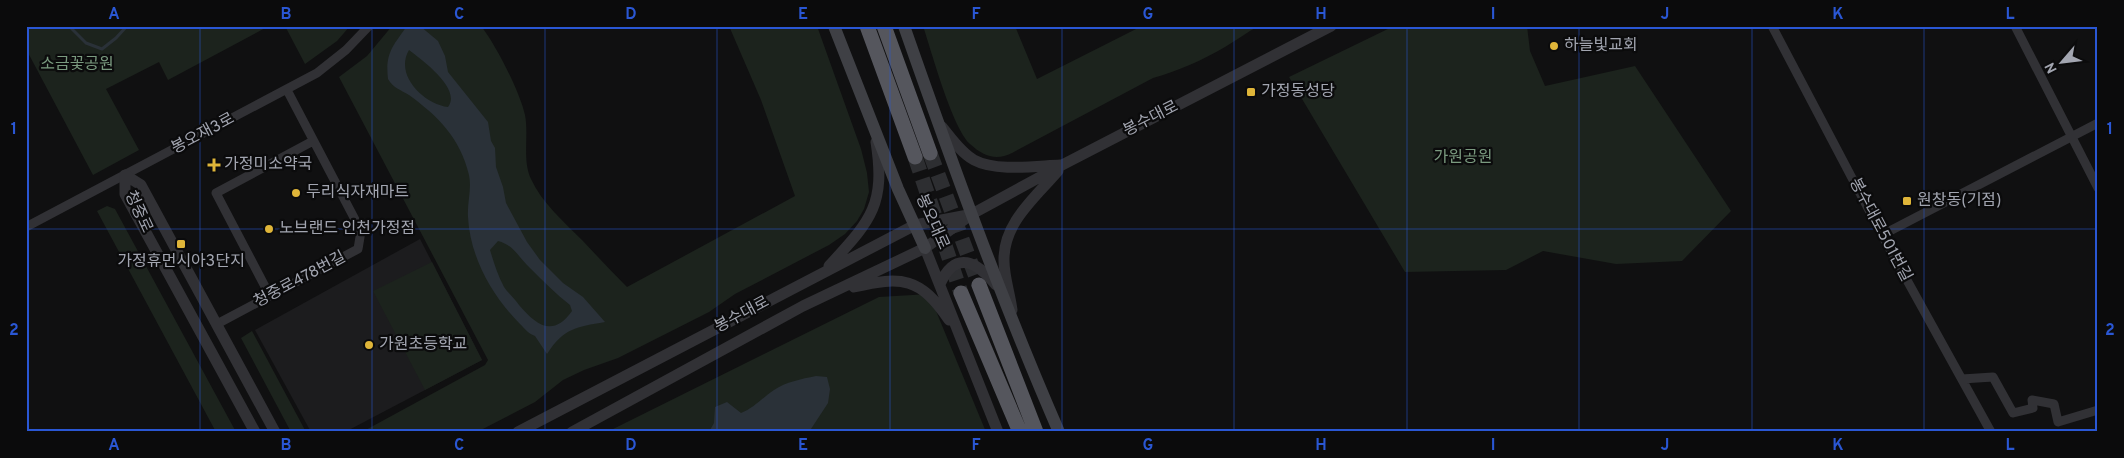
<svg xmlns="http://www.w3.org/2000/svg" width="2124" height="458" font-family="Overpass,'Noto Sans KR',sans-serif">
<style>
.built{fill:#1c1c1e}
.green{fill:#1c231d}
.water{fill:#2a3138;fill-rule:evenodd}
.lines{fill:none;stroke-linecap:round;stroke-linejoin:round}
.stream{stroke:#2a3138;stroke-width:3}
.trunk-tunnel{stroke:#2d2e31;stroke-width:15;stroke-dasharray:15 8;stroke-linecap:butt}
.minor{stroke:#313135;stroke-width:9}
.tertiary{stroke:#313135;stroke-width:11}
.secondary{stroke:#3f4045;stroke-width:12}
.trunk{stroke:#55565d;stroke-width:15}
.grid{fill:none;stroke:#2a57d4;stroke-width:1;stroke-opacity:0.55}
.poi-dot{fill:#dfb539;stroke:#0b0b0c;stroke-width:2}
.labels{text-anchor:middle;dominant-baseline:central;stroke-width:4.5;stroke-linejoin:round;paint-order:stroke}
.poi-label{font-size:16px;fill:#a2a5b0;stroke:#0b0b0c;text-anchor:start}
.park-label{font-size:16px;fill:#7a9a7f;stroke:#0b0b0c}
.street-label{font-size:16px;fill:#a2a5b0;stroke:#0b0b0c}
.neatline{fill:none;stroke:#2a57d4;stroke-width:2}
.grid-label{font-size:16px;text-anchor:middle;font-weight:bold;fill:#2a57d4}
</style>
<rect width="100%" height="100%" fill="#101011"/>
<path class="built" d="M420,239L482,360L345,432H311L255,330Z"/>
<path class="green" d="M26,26H269L168,80L159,62L106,89L139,150L93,175L26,49Z
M285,26H350L337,41L305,64Z
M392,26H481C496,45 520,92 525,115C529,136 522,160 531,179C542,203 564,222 582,240C597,256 612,272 627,287L795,196L761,100L729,26H817L861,149L867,173L869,192L864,209L857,221L845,234L829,245L735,294L709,312L618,358L584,370L563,380L535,402L477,432H362L485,365L488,360L339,77L367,56Z
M923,26H1015L1037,79L1142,26H1259C1247,32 1237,40 1225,47C1203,60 1178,71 1153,78L1012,153C996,161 983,156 970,144C952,127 932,53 923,26Z
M1394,26H1527L1530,51L1545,86L1635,66L1731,211L1682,261L1616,264L1543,251L1506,270L1405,272L1289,77Z
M107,206L115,209L236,432H216L97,211Z
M432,262L482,360L425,390L373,291Z
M929,294L986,432H607L879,297Z
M252,331L306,432H291L241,338Z"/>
<path class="water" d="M407,26H420L438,41L445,56L448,72L488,122L491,141L495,148L496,167L503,187L506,203L527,242L540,260L563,283L583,297L605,322C576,327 564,328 547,354L535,336C529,334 525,329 520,324C492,296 470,257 468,217C467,203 472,189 469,175C460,138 439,117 409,95C401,90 393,88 388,79C385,53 393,46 407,26ZM409,50C422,60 462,89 448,107C424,104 394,75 409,50ZM498,241C514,245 519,258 530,268C543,281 556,294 570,305L572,311C553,338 536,325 519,305C515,299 508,293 504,287C498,276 494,263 490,250Z
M816,376L827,377L830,389L828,403L809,432H709L714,423L715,407L727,402L741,413C754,408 762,398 774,390C786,382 801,379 816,376Z"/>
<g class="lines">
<path class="stream" d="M69,26L86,43L102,49L116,38L127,26"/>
<path class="trunk-tunnel" d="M930,153L979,285
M915,157L961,293"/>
<path class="minor" d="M1772,26L1882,235L1991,432
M2015,26L2098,188
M26,227L317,73L346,50L369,26
M1882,235L2098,123
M270,296L216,193L313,141
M217,324L358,249L361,231L287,90
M1962,379L1993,377L2013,413L2033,408L2032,400L2054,404L2058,422L2098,410"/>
<path class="tertiary" d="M942,127C951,138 961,153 974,160C996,172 1036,166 1060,165
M125,175L141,185L275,432
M125,175V194L255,432
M925,248L998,432
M829,266C870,221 886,206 876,142
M940,284C956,249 977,262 996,285
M854,287C902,276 920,277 949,320
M1012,310C1010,294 1004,277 1004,261C1003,223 1035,198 1058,171
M518,432L915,225L968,215
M572,432L803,306L925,248L972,214L1064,164L1331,26"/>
<path class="secondary" d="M834,26L898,189L925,248
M904,26C952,163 1001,299 1059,432"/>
<path class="trunk" d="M867,26L915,157
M884,26L930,153
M979,285L1036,432
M961,293L1020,432"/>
</g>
<path class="grid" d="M200,26V432M372,26V432M545,26V432M717,26V432M890,26V432M1062,26V432M1234,26V432M1407,26V432M1579,26V432M1752,26V432M1924,26V432M26,229H2098"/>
<g class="poi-dot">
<circle cx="1554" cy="46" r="5"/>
<rect x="1246" y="87" width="10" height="10" rx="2.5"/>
<path d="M211.5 157.5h5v5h5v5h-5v5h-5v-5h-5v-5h5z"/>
<circle cx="296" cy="193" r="5"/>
<rect x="1902" y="196" width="10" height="10" rx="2.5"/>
<circle cx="269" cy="229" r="5"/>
<rect x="176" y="239" width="10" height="10" rx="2.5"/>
<circle cx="369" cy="345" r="5"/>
</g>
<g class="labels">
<g class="poi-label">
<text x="1564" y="46">하늘빛교회</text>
<text x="1261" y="92">가정동성당</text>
<text x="224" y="165">가정미소약국</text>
<text x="306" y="193">두리식자재마트</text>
<text x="1917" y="201">원창동(기점)</text>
<text x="279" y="229">노브랜드 인천가정점</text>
<text x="181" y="262" text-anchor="middle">가정휴먼시아3단지</text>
<text x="379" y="345">가원초등학교</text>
</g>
<g class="park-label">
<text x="77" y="65">소금꽃공원</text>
<text x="1463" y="158">가원공원</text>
</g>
<g class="street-label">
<text transform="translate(1151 119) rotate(-27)">봉수대로</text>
<text transform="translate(203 134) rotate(-28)">봉오재3로</text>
<text transform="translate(138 212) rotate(65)">청중로</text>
<text transform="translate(932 222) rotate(66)">봉오대로</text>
<text transform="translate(1880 230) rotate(62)">봉수대로501번길</text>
<text transform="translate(300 280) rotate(-28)">청중로478번길</text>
<text transform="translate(742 315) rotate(-28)">봉수대로</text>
</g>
</g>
<rect width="2124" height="458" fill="none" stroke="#0b0b0c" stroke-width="55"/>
<g transform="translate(2062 62) rotate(242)" stroke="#0b0b0c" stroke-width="4" paint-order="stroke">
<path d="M0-4L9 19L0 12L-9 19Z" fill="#a2a5b0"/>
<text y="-8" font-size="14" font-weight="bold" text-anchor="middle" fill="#a2a5b0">N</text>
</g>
<rect x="28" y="28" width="2068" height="402" class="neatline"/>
<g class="grid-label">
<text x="114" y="19">A</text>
<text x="286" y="19">B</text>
<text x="459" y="19">C</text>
<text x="631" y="19">D</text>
<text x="803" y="19">E</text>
<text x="976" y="19">F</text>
<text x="1148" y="19">G</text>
<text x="1321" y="19">H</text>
<text x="1493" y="19">I</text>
<text x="1665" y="19">J</text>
<text x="1838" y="19">K</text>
<text x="2010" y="19">L</text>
<text x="14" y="134">1</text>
<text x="2110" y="134">1</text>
<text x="14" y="335">2</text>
<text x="2110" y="335">2</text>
<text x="114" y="450">A</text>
<text x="286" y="450">B</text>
<text x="459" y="450">C</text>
<text x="631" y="450">D</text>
<text x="803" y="450">E</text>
<text x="976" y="450">F</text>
<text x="1148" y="450">G</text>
<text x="1321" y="450">H</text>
<text x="1493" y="450">I</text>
<text x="1665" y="450">J</text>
<text x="1838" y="450">K</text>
<text x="2010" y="450">L</text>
</g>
</svg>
